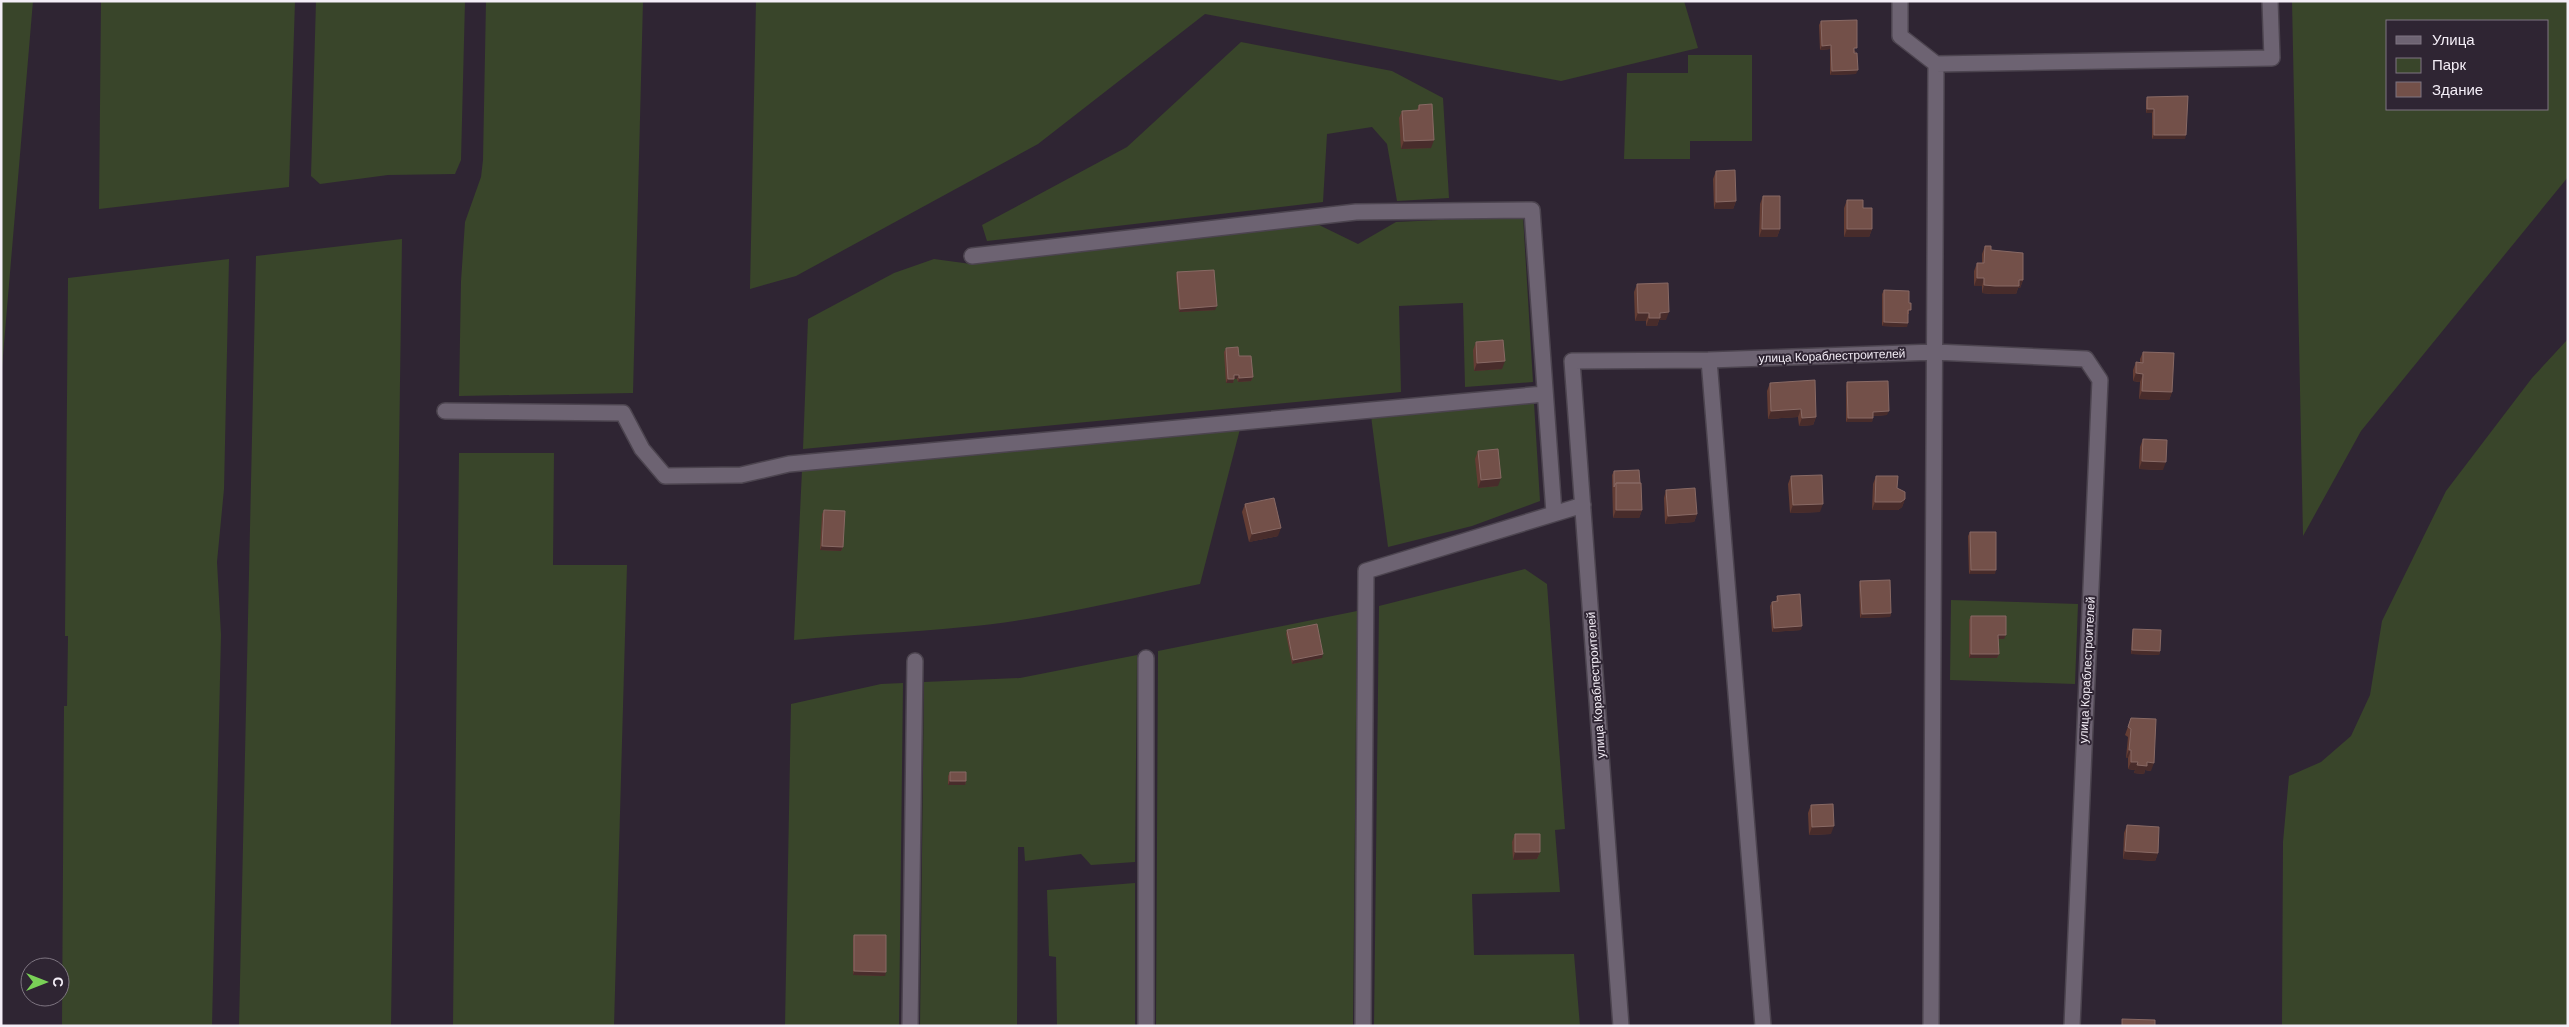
<svg xmlns="http://www.w3.org/2000/svg" width="2569" height="1027" font-family="Helvetica,sans-serif">
<style>
.green{fill:#39452a;fill-rule:evenodd}
.lines{fill:none;stroke-linecap:round;stroke-linejoin:round}
.minor-casing{stroke:#4c444f;stroke-width:18}
.minor{stroke:#6d6372;stroke-width:15}
.wall{fill:#643d34}
.shaded-wall{fill:#482c2b}
.building{fill:#735049;stroke:#886964}
.labels{text-anchor:middle;dominant-baseline:central;stroke-width:4;stroke-linejoin:round;paint-order:stroke}
.street-label{font-size:12px;fill:#f4eef7;stroke:#2f2533}
</style>
<rect width="100%" height="100%" fill="#2f2533"/>
<path class="green" d="M1,1H33L1,379Z
M101,1H295L289,187L99,209Z
M316,1H465L461,160L455,174L388,175L320,184L311,176Z
M486,1H643L633,393L459,396L461,281L465,222L481,177L483,160Z
M756,1H1684L1698,48L1561,81L1205,14L1038,144L796,276L750,289Z
M2292,1H2568V177L2361,431L2303,536ZM2548,21V109H2388V21Z
M1241,42L1392,71L1443,98L1449,198L1397,201L1387,144L1372,127L1327,134L1323,202L987,241L982,225L1127,147Z
M1688,55H1752V141H1690V159H1624L1627,73H1688Z
M1523,216L1533,382L1465,387L1463,303L1399,306L1401,392L803,449L808,319L894,273L934,259L971,264L1317,224L1358,244L1396,222Z
M402,239L391,1026H239L256,256Z
M229,259L224,489L217,562L221,635L212,1026H62L64,706H67L68,636H65L68,278Z
M2568,339V1026H2282L2283,842L2289,776L2321,762L2351,736L2370,695L2382,621L2446,491L2532,378Z
M1534,403L1540,501L1472,526L1388,547L1371,416Z
M1240,429L1200,584C1122,600 1044,620 964,627C908,633 851,634 794,640L802,470Z
M459,453H554L553,565H627L614,1026H453Z
M1525,569L1547,584L1565,829L1555,830L1560,892L1472,894L1474,955L1574,954L1580,1026H1374L1379,606Z
M1951,600L2078,604L2075,684L1950,680Z
M1357,611L1353,1026H1156L1158,651Z
M1137,655L1135,862L1091,865L1081,854L1025,861L1024,847H1018L1017,1026H920L924,682L1020,678Z
M903,683L899,1026H785L791,704L881,684Z
M1135,883V1026H1057L1056,957L1049,956L1047,890Z"/>
<g class="lines">
<defs>
<path id="minor" d="M1900,1V36L1936,64L2272,58L2270,1
M972,256L1356,212L1532,210L1554,513
M1709,360L1763,1026
M445,411L623,413L642,449L665,476L741,475L789,464L1544,394
M1146,658V1026
M910,1026L915,661
M1363,1026L1366,571L1583,505
M1621,1026L1572,361L1709,360L1935,352L2086,359L2100,380L2072,1026
M1931,1026L1936,64"/>
</defs>
<use href="#minor" class="minor-casing"/>
<use href="#minor" class="minor"/>
</g>
<path class="wall" d="M1821,21L1856,52H1854V53L1856,74L1830,75V49L1820,50L1819,25Z
M2147,97L2185,139H2152V113H2146V101Z
M1419,105L1431,148L1401,149L1399,118L1402,111L1417,110Z
M1716,171L1736,201L1733,209H1714L1713,179Z
M1763,196L1780,229L1777,237H1759L1760,204Z
M1847,200L1872,229L1869,237H1844V208Z
M1985,246L1991,250L2023,280L2020,288H2018L2016,294H1992L1982,293V286H1974V271L1977,263H1982V254Z
M1177,272L1215,310L1179,312L1176,276Z
M1637,284L1666,320H1659L1657,326H1646V321H1635L1634,292Z
M1884,290L1909,303V314H1908L1907,327L1882,326V294Z
M1476,342L1502,369L1474,371L1473,350Z
M1226,348L1239,356L1253,377L1251,381L1238,382L1237,379H1234L1233,383H1226L1224,352Z
M2143,352L2172,392L2169,400L2139,399L2140,382L2133,381V370L2136,362L2140,363V359Z
M1847,382L1887,415L1873,416L1872,422H1846V386Z
M1770,383L1816,417L1813,425L1799,426L1798,417L1768,419L1767,391Z
M2143,439L2163,470L2139,469L2140,447Z
M1478,451L1498,486L1478,488L1475,459Z
M1614,471L1640,483L1642,510L1639,518H1613L1612,475Z
M1791,476L1820,512L1790,513L1788,484Z
M1876,476L1897,488L1905,499L1902,507L1898,510H1872L1873,484Z
M1666,490L1697,514L1694,522L1665,524L1664,498Z
M1245,504L1278,536L1249,542L1242,512Z
M824,510L843,547L841,551L820,550L822,514Z
M1970,532L1995,574H1969L1968,536Z
M1860,581L1891,613L1890,617L1860,618L1859,585Z
M1777,596L1801,630L1772,632L1770,606L1772,602L1776,601Z
M1971,616L2004,639H1998L1999,654L1997,658H1969V620Z
M2133,629L2160,651L2159,655L2131,654L2132,633Z
M1287,630L1322,658L1292,664L1286,634Z
M2131,718L2151,771L2145,770L2144,774L2134,773L2135,770L2128,769V758H2126L2128,737L2125,735Z
M950,772L966,781L965,785H948V776Z
M1811,805L1831,834L1809,835L1808,813Z
M2127,825L2158,853L2155,861L2123,859L2124,833Z
M1515,834L1540,852L1537,859L1513,860L1512,842Z
M854,935L885,976L853,975V939Z"/>
<path class="shaded-wall" d="M1831,45L1830,49L1820,50L1822,46Z
M1858,70L1856,74L1830,75L1832,71Z
M2147,109H2154L2152,113H2146Z
M2154,135H2186L2185,139H2152Z
M1434,140L1431,148L1401,149L1404,141Z
M1736,201L1733,209H1714L1716,202Z
M1762,229H1780L1777,237H1759Z
M1847,229H1872L1869,237H1844Z
M1977,278H1984L1982,286H1974Z
M2019,280H2023L2020,288H2018L2016,294H1992L1982,293L1984,285Z
M1217,306L1215,310L1179,312L1180,309Z
M1669,312L1666,320H1659L1657,326H1646L1649,318L1660,313Z
M1638,313H1649L1646,321H1635Z
M1884,322L1908,323L1907,327L1882,326Z
M1505,361L1502,369L1474,371L1477,363Z
M2136,373L2143,374L2140,382L2133,381Z
M1234,375H1239L1237,379H1234L1233,383H1226L1228,379Z
M1253,377L1251,381L1238,382L1239,378Z
M2142,391L2172,392L2169,400L2139,399Z
M1801,409L1798,417L1768,419L1771,411Z
M1889,411L1887,415L1871,416L1873,412Z
M1816,417L1813,425L1799,426L1802,418Z
M1848,418H1873L1872,422H1846Z
M2142,461L2166,462L2163,470L2139,469Z
M1501,478L1498,486L1478,488L1481,480Z
M1905,499L1902,507L1898,510H1872L1875,502Z
M1823,504L1820,512L1790,513L1793,505Z
M1616,510H1642L1639,518H1613Z
M1697,514L1694,522L1665,524L1668,516Z
M1281,528L1278,536L1249,542L1252,534Z
M822,546L843,547L841,551L820,550Z
M1971,570H1996L1995,574H1969Z
M1891,613L1890,617L1860,618L1862,614Z
M1802,626L1801,630L1772,632L1774,628Z
M1998,635H2006L2004,639H1997Z
M2132,650L2160,651L2159,655L2131,654Z
M1323,654L1322,658L1292,664L1293,660Z
M1971,654H1999L1997,658H1969Z
M2129,750H2131L2128,758H2126Z
M2131,762H2138L2135,770L2128,769Z
M2147,762L2154,763L2151,771L2145,770L2144,774L2134,773L2137,765Z
M950,781H966L965,785H948Z
M1834,826L1831,834L1809,835L1812,827Z
M2125,851L2158,853L2155,861L2123,859Z
M1515,852H1540L1537,859L1513,860Z
M854,971L886,972L885,976L853,975Z"/>
<path class="building" d="M1857,20V48H1854V53H1857L1858,70L1832,71L1831,45L1822,46L1821,21Z
M2188,96L2186,135H2154V109H2147V97Z
M1432,104L1434,140L1404,141L1402,111L1419,110V105Z
M1735,170L1736,201L1716,202V171Z
M1763,196H1780V229H1762Z
M1847,200H1863V208H1872V229H1847Z
M1985,246H1991V250L2023,253V280H2019V286H1995L1984,285V278H1977V263H1984Z
M1214,270L1217,306L1180,309L1177,272Z
M1668,283L1669,312L1660,313V318H1649V313H1638L1637,284Z
M1884,290L1909,291V303H1911V310H1908V323L1884,322Z
M1503,340L1505,361L1477,363L1476,342Z
M1238,347L1239,356H1251L1253,377L1239,378V375H1234V379H1228L1226,348Z
M2143,352L2174,353L2172,392L2142,391L2143,374L2136,373V362L2143,363Z
M1815,380L1816,417L1802,418L1801,409L1771,411L1770,383Z
M1888,381L1889,411L1873,412V418H1848L1847,382Z
M2143,439L2167,440L2166,462L2142,461Z
M1498,449L1501,478L1481,480L1478,451Z
M1639,470L1640,483H1616L1614,487V471Z
M1822,475L1823,504L1793,505L1791,476Z
M1876,476H1898L1897,488L1905,492V499L1901,502H1875Z
M1616,483H1641L1642,510H1616Z
M1695,488L1697,514L1668,516L1666,490Z
M1274,498L1281,528L1252,534L1245,504Z
M824,510L845,511L843,547L822,546Z
M1970,532H1996V570H1971Z
M1890,580L1891,613L1862,614L1860,581Z
M1800,594L1802,626L1774,628L1772,602L1778,601L1777,596Z
M1971,616H2006V635H1998L1999,654H1971Z
M1317,624L1323,654L1293,660L1287,630Z
M2133,629L2161,630L2160,651L2132,650Z
M2131,718L2156,719L2154,763L2147,762V766L2137,765L2138,762H2131V750H2129L2131,729L2128,727Z
M950,772H966V781H950Z
M1833,804L1834,826L1812,827L1811,805Z
M2127,825L2159,827L2158,853L2125,851Z
M1515,834H1540V852H1515Z
M854,935H886V972L854,971Z
M2122,1019L2155,1020V1026H2122Z"/>
<g class="labels">
<g class="street-label">
<text transform="translate(1832 356) rotate(-2)">улица Кораблестроителей</text>
<text transform="translate(2087 670) rotate(-87)">улица Кораблестроителей</text>
<text transform="translate(1596 685) rotate(-94)">улица Кораблестроителей</text>
</g>
</g>
<rect width="2569" height="1027" fill="none" stroke="#f4eef7" stroke-width="5"/>
<rect x="2386" y="20" width="162" height="90" fill="#2f2533" stroke="#7e7581"/>
<rect x="2396" y="36" width="25" height="8" fill="#6d6372" stroke="#7e7581"/>
<text x="2432" y="45" font-size="15" fill="#f4eef7">Улица</text>
<rect x="2396" y="58" width="25" height="15" fill="#39452a" stroke="#7e7581"/>
<text x="2432" y="70" font-size="15" fill="#f4eef7">Парк</text>
<rect x="2396" y="82" width="25" height="15" fill="#735049" stroke="#7e7581"/>
<text x="2432" y="95" font-size="15" fill="#f4eef7">Здание</text>
<g transform="translate(45 982) rotate(90)"><circle r="24" fill="#2f2533" stroke="#7e7581"/>
<path d="M0-4L9 19L0 12L-9 19Z" fill="#7ad157"/>
<text y="-8" font-size="14" font-weight="bold" text-anchor="middle" fill="#f4eef7">С</text>
</g>
</svg>
